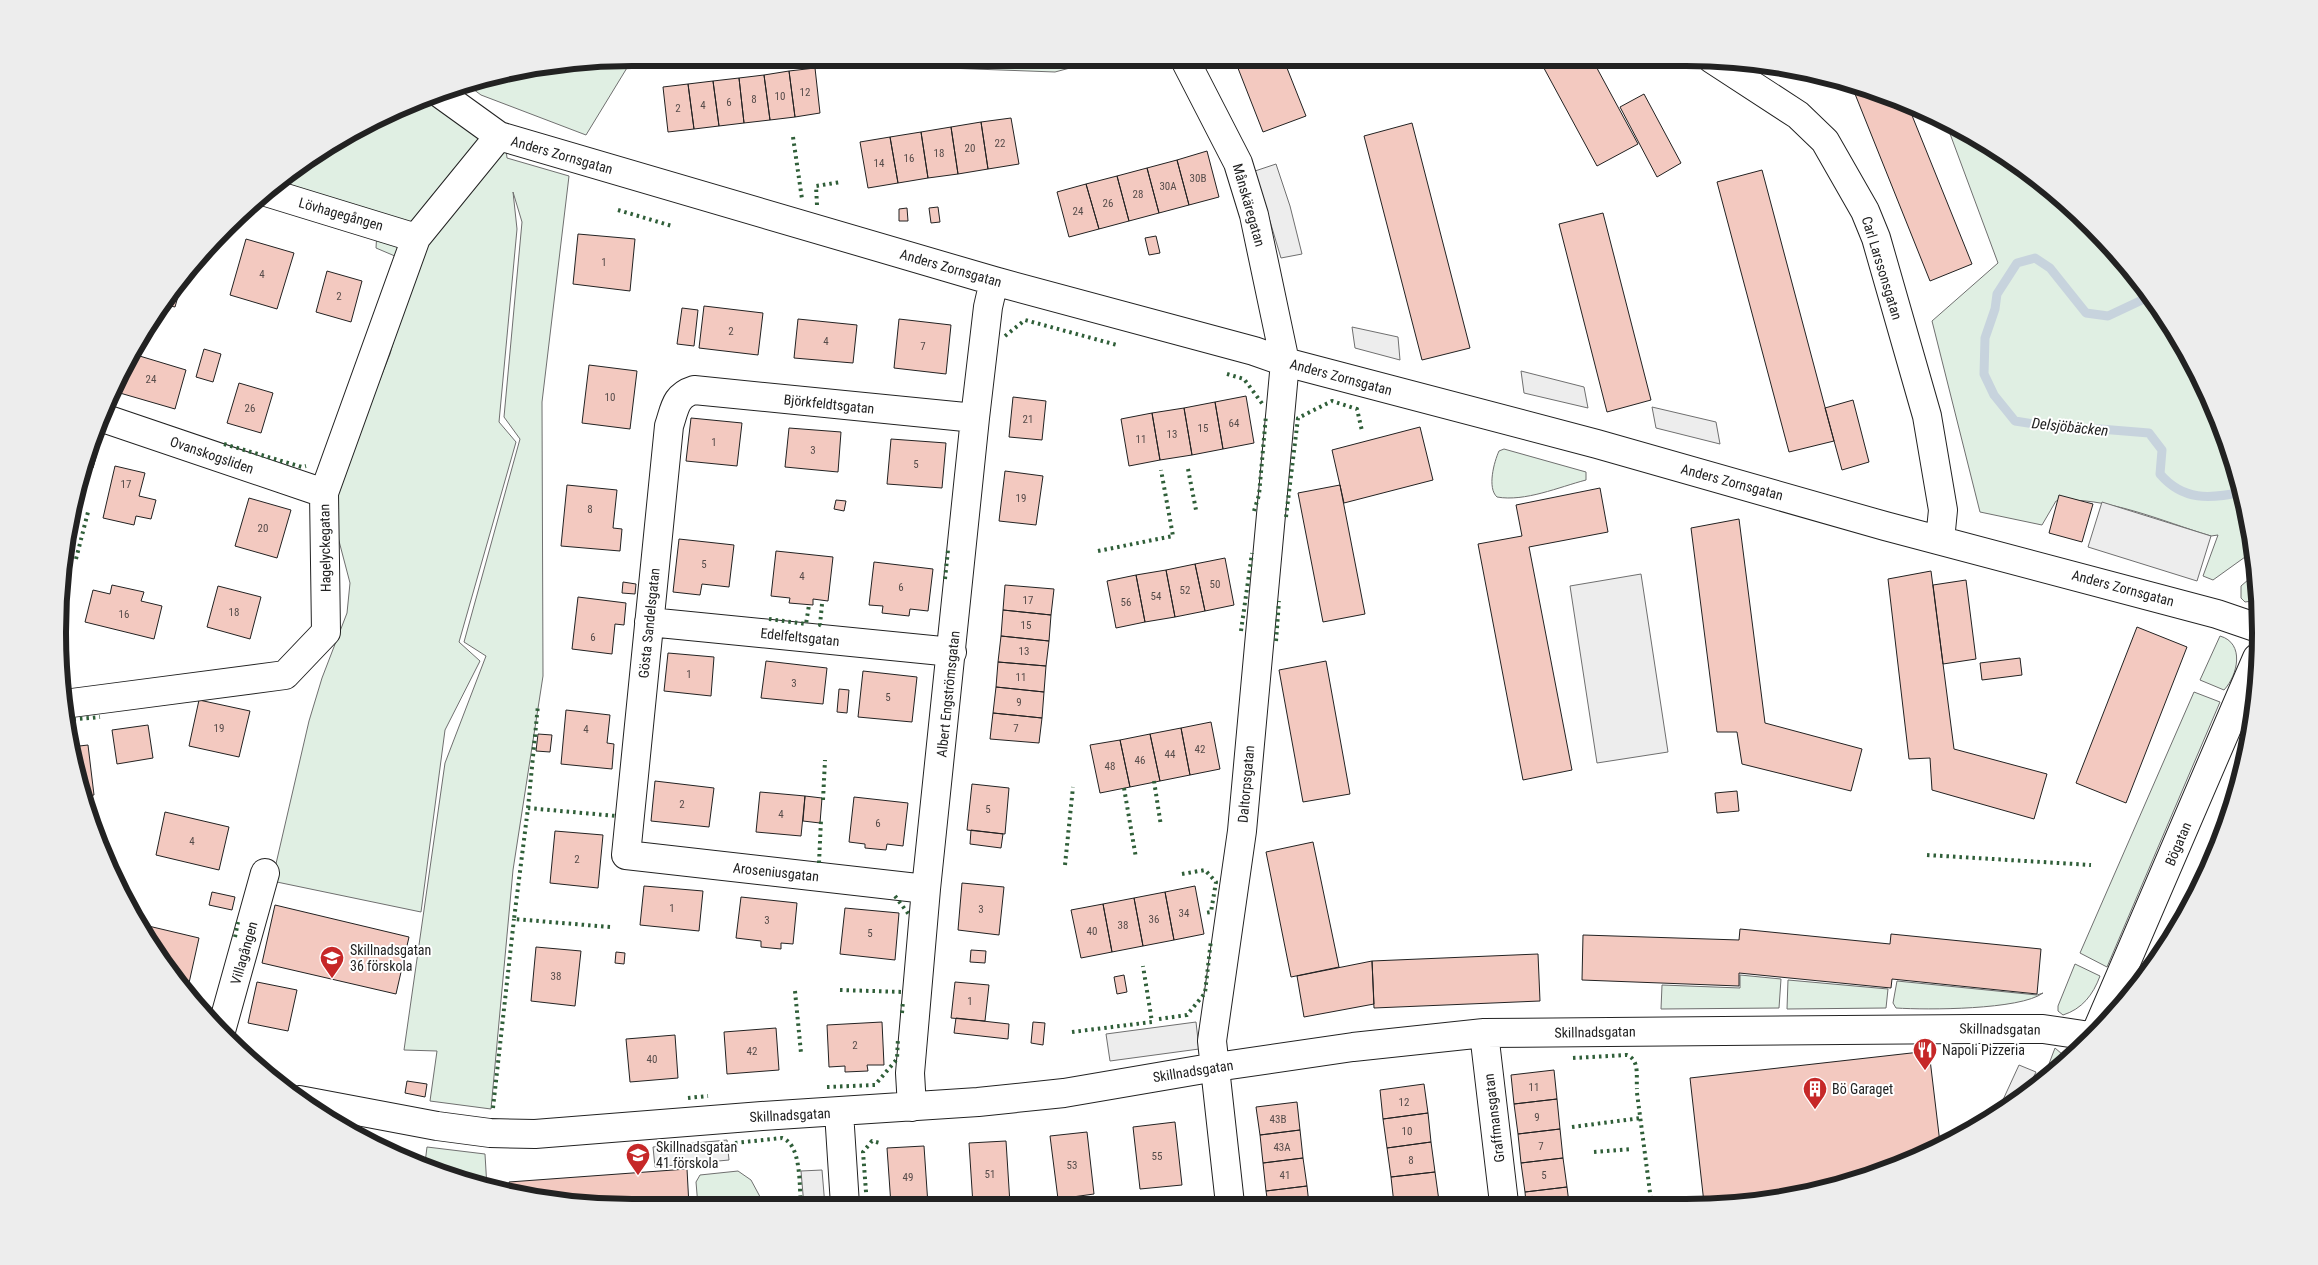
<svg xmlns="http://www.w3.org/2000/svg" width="2318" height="1265" font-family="'Roboto Condensed',sans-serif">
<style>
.green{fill:#e0efe3;stroke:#6f6f6f}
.parking{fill:#ededed;stroke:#6f6f6f}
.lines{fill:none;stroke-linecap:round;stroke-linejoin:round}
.stream{stroke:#c7d3dd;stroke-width:9}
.building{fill:#f3c9c0;stroke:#222}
.minor-casing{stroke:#222;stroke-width:30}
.minor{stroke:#fff;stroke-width:28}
.hedge{stroke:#2f5e38;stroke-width:4;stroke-dasharray:2.5 4;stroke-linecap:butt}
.labels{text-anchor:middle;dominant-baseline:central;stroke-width:4;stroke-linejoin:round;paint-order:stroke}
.number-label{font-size:11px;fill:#564c4a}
.street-label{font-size:14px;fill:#222;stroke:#fff}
.poi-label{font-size:14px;fill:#222;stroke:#fff;text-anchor:start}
.water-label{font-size:15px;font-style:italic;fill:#222;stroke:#fff}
.rim{fill:none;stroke:#222;stroke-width:6}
</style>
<rect width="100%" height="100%" fill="#fff"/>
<path class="green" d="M633,58L586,135L481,95L465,83L521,68Z
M895,58H1107L1055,72L947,68Z
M430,96L505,140L507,158L569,176L542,402L543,676L513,870L491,1109L430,1101L437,1051L404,1050L445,763L486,656L464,642L520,439L504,417L522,222L513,192L517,229L499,422L516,442L459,642L480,661L445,730L421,912L272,881L309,721L322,678L347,613L350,583L328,499L357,437L390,354L405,300L409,262L376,248L378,212L274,185L345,134Z
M1946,123L1973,134L2064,200L2141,282L2201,378L2241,483L2252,552L2213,580L2203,576L2218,535L2211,536C2164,522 2104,495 2056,501L2042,525L1980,512L1932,321L1998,263Z
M1504,449L1586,472V480C1559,487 1525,502 1497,497C1487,488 1494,462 1499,451Z
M2256,573L2259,600L2245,602L2241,598V586Z
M2220,636C2245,643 2238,675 2224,690L2200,680Z
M2194,692L2220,702L2107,967L2080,953Z
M2075,964L2100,976C2093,995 2082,1009 2063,1015L2058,1011V1006Z
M1740,975L1781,979L1779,1008L1661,1009L1662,985L1740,988Z
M1788,980L1888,989L1886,1008L1787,1009Z
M1897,981L2037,995L2043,993C2020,1010 1927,1010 1896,1008L1893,1003Z
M2055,1048L2062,1054L2063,1060L2044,1077Z
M427,1147L485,1154L487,1188L425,1163Z
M738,1171L751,1180L765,1206H698L696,1182L700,1175Z"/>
<path class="parking" d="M1276,164L1290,206L1302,254L1281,258L1255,171Z
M1352,327L1398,337L1400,360L1355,348Z
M1521,371L1584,387L1588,408L1524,393Z
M1652,407L1716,422L1720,444L1656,428Z
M2102,502L2211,536L2197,581L2088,547Z
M1641,574L1668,752L1597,763L1570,586Z
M1196,1022L1199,1049L1110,1061L1106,1034Z
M2019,1065L2036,1072L2027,1091L2005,1111L1996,1115Z
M727,1140L729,1160L655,1167L653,1147Z
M822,1170L825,1206H804L801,1171Z"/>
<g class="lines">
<path class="stream" d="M2147,291L2142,300L2108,316L2086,313L2050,268L2035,258L2017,263L1997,294L1995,309L1985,338L1984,374L1994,395L2015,421L2065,429H2100L2149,433L2162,450L2160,474C2183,501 2210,499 2242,492"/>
</g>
<path class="building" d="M1234,58H1283L1306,116L1263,132Z
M1539,59H1592L1638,144L1597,166Z
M815,68L820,113L795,117L789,71Z
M789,71L795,117L770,120L764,75Z
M764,75L770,120L744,123L739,78Z
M739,78L744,123L719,126L713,81Z
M713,81L719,126L694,129L688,84Z
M688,84L694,129L668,132L663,87Z
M1851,84L1909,108L1972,264L1930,281Z
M1644,94L1681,163L1657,177L1620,107Z
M1011,118L1019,164L988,169L981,122Z
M981,122L988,169L958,174L951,127Z
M1412,123L1470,348L1422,360L1364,136Z
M951,127L958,174L928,178L921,132Z
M921,132L928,178L898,183L890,137Z
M890,137L898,183L868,188L860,142Z
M1207,151L1219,197L1189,205L1177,160Z
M1177,160L1189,205L1159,213L1147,168Z
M1147,168L1159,213L1129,221L1117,176Z
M1762,170L1834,441L1789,452L1717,182Z
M1117,176L1129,221L1099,229L1086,184Z
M1086,184L1099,229L1069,237L1057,192Z
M938,207L940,222L931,223L929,208Z
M907,208L908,221H899V209Z
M1603,213L1651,400L1607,412L1559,224Z
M578,234L635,239L630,291L573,284Z
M1156,236L1160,253L1149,255L1145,238Z
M246,239L294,253L277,309L230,295Z
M192,264L187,282L180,280Z
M327,271L362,281L351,322L316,312Z
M171,291L179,293L175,307L162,304Z
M704,306L763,313L758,355L699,348Z
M682,308L698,310L694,346L677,344Z
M798,319L857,325L853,363L794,358Z
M899,319L951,325L946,374L894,368Z
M204,349L221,354L213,382L196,377Z
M133,354L186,370L175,409L113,391Z
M589,365L637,371L630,429L582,423Z
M239,383L273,393L261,433L227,423Z
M1246,396L1254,443L1223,449L1215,402Z
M1013,397L1046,401L1042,440L1009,437Z
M1853,400L1869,462L1842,470L1825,408Z
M1215,402L1223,449L1192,455L1184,408Z
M1184,408L1192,455L1160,460L1152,413Z
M1152,413L1160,460L1129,466L1121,419Z
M691,418L742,423L737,466L686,461Z
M1420,427L1433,480L1344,503L1332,450Z
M789,428L841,432L838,472L785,467Z
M891,439L946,443L942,488L887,484Z
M92,440L100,442L93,468L83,465Z
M115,466L145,473L139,496L156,500L151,519L136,516L134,525L103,518Z
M1005,471L1043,476L1036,525L999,521Z
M567,485L617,490L613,528L622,529L620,551L561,546Z
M1340,485L1365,614L1323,622L1298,493Z
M1600,488L1608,532L1529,547L1572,770L1523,780L1478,544L1522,536L1516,505Z
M2059,495L2093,504L2082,542L2049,533Z
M249,498L291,510L277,558L235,546Z
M836,500L846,501L844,511L834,509Z
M1739,519L1765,723L1862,749L1851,791L1742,764L1737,732H1717L1691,528Z
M679,539L734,545L729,587L702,584L700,595L673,592Z
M776,551L833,557L828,601L813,599V605L789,603L790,598L771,596Z
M1225,558L1234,605L1205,611L1195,564Z
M874,562L933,569L928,611L910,609L909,616L882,613L883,606L869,605Z
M1195,564L1205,611L1175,617L1166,570Z
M1166,570L1175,617L1145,622L1136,575Z
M1931,571L1954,749L2047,774L2034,819L1932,790L1930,758L1909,759L1888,579Z
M1136,575L1145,622L1116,628L1107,581Z
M1966,580L1976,659L1943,664L1933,585Z
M623,582L636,584L635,594L622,593Z
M112,585L144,592L141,601L162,606L154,639L85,622L93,590L110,594Z
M1005,585L1054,589L1051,615L1003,610Z
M218,586L261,597L250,639L207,627Z
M578,597L626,603L624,625L615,624L612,654L572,649Z
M1003,610L1051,615L1049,641L1001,636Z
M2137,627L2187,647L2126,803L2076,783Z
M1001,636L1049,641L1046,666L998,662Z
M668,653L714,657L711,696L664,691Z
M2020,658L2022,675L1982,680L1980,663Z
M766,661L827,668L823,704L761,698Z
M1326,661L1350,794L1303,802L1279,670Z
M998,662L1046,666L1044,692L996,687Z
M863,671L917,677L912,722L858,717Z
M996,687L1044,692L1042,718L993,713Z
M839,689L849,690L847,713L837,712Z
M199,700L250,711L239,757L189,746Z
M566,710L610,715L607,743L614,744L612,769L561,764Z
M993,713L1042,718L1039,743L990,739Z
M1211,722L1220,769L1190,775L1181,728Z
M148,725L153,758L117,764L112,730Z
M1181,728L1190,775L1160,781L1150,734Z
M538,734L552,735L550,752L536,751Z
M1150,734L1160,781L1130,787L1120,740Z
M1120,740L1130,787L1100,793L1090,745Z
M88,745L94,795L82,797L77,781L71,747Z
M655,781L714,788L709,827L651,821Z
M972,784L1009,788L1005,834L967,830Z
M1737,791L1739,811L1717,813L1715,793Z
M760,792L805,796L801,836L756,832Z
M805,796L822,798L820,823L803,821Z
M854,797L908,803L903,846L887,844L886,850L865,848V844L849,842Z
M165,812L229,827L219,870L156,855Z
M971,830L1003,834L1001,848L970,844Z
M555,831L603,835L598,888L550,883Z
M1313,842L1339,967L1291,977L1266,852Z
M962,883L1004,887L999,935L958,930Z
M644,886L703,891L699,931L640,925Z
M1195,886L1204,934L1174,940L1165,892Z
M212,892L235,897L232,910L209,905Z
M1165,892L1174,940L1143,946L1134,898Z
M741,897L797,903L793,944L781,943V949L761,947V941L736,938Z
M1134,898L1143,946L1112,952L1103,904Z
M1103,904L1112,952L1081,958L1071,910Z
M275,905L409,937L396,994L262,963Z
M845,908L899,913L895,960L840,954Z
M140,924L199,938L189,983L176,980L154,952Z
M1740,929L1890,944L1891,934L2041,949L2037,994L1892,979L1891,988L1739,973V986L1582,980L1583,935L1739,940Z
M536,947L581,951L575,1006L531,1001Z
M971,950L986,951L985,963L970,962Z
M616,952L625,953L624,964L615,963Z
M1538,954L1540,1001L1374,1008L1372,961Z
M1372,961L1374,1004L1304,1017L1297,976Z
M1124,975L1127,992L1117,994L1114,977Z
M257,982L297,990L288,1031L248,1023Z
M955,982L989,985L985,1021L951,1018Z
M956,1018L1009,1024L1008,1039L954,1033Z
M882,1022L884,1065H867L868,1071L845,1072V1066L829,1067L827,1025Z
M1033,1022L1045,1023L1043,1045L1031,1043Z
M776,1028L779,1070L727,1074L724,1032Z
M675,1035L678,1078L630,1082L626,1039Z
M1929,1051L1940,1143L1871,1177L1760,1203H1704L1690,1078Z
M1554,1070L1557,1099L1514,1104L1511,1075Z
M407,1081L427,1084L425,1097L405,1093Z
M1424,1084L1428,1113L1383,1119L1380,1090Z
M1557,1099L1560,1129L1518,1134L1514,1104Z
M1297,1102L1300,1130L1260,1135L1256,1107Z
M1428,1113L1431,1142L1387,1148L1383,1119Z
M1175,1122L1182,1185L1140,1189L1133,1127Z
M1560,1129L1563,1158L1521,1163L1518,1134Z
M1300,1130L1303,1158L1263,1163L1260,1135Z
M1087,1132L1094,1194L1058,1199L1050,1136Z
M1006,1141L1010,1204L973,1205L969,1143Z
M1431,1142L1435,1172L1391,1177L1387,1148Z
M924,1146L928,1205H891L887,1148Z
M1303,1158L1307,1186L1266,1191L1263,1163Z
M1563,1158L1567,1187L1525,1192L1521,1163Z
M687,1169L689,1206H595L509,1192V1182Z
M1435,1172L1439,1201L1394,1204L1391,1177Z
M1307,1186L1309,1204H1268L1266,1191Z
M1567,1187L1569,1203H1526L1525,1192Z"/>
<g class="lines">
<defs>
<path id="minor" d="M1184,58L1238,163L1254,215L1285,362L1242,831L1212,1041L1230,1204
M1712,59L1798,115L1825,141L1865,211L1876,238L1927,416L1943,510L1940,540
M438,92L499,136L994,281L1254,351L1285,362L1597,444L1885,526L2217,614L2258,628
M266,192L416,238
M100,417L324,493
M649,622L952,652
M64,704L285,675L326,632L324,493L416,238L499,136
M926,889L626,855L669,426C675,408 675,396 694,390L975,418
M2097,1030L2257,658
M221,1031L265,873
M1484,1033L1504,1203
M299,1100L437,1126L490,1133L535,1134L762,1116L978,1102L1064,1093L1216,1067L1353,1047L1484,1033L1972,1029H2043L2090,1036
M912,1107L910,1073L926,889L975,418L988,307L994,281
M839,1112L845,1205"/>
</defs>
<use href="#minor" class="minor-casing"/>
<use href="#minor" class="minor"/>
<path class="hedge" d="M793,137L802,199
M817,205L816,186L841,182
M618,210L672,226
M1005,336L1025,320L1117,345
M1227,374L1244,379L1264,406
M224,444L302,467L306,466
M1188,469L1196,510
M1254,511L1259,495L1266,415
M1286,517L1298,418L1332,401L1357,409L1362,431
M1098,551L1173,536L1161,470
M76,559L88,512
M945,579L948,550
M822,604L820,625L824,626
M769,619L806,624L809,605
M1241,631L1252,553
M1276,641L1279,601
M67,720L100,717
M1154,781L1161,826
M1124,788L1136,858
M823,800L825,760
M528,808L538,705
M1927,855L2091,865
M819,863L821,820
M1065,865L1073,787
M1182,874L1205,870L1216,882L1211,912L1205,913
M895,896L910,916
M610,927L514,919L528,808L616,816
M235,937L238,922
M840,990L904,992
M795,991L801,1053
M902,1013L903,1001
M1159,1019L1187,1015L1205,993L1211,940
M1072,1032L1152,1022L1143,966
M1573,1058L1627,1055C1640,1060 1636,1077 1637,1089
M827,1087L875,1085L897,1059L898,1038
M1637,1093L1651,1200
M688,1098L708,1096
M493,1108L514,919
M1572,1127L1641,1118
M735,1143L782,1138C802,1144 799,1187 801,1206
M1594,1152L1632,1149
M867,1205L863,1152L872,1141L880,1143"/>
</g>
<defs>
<symbol id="school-pin" viewBox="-11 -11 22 30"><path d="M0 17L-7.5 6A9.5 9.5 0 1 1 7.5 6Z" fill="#c62828" stroke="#fff"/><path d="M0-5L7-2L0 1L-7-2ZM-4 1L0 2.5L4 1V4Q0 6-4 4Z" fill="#fff"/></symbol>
<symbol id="restaurant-pin" viewBox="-11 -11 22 30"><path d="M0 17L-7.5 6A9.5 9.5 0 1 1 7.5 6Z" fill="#c62828" stroke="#fff"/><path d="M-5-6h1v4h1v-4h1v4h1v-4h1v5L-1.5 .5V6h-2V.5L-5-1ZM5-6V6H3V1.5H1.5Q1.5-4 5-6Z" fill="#fff"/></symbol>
<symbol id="building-pin" viewBox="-11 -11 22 30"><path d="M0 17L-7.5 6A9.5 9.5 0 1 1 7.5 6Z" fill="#c62828" stroke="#fff"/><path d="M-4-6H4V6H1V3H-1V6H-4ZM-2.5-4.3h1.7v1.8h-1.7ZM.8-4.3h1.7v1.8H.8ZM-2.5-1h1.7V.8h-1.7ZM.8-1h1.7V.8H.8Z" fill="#fff"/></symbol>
</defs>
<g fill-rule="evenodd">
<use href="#school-pin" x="318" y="944" width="28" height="38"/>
<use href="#restaurant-pin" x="1911" y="1036" width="28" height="38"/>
<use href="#building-pin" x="1801" y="1075" width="28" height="38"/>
<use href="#school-pin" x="624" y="1141" width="28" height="38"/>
</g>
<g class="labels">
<g class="number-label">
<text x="805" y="92">12</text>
<text x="780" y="96">10</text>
<text x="754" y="99">8</text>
<text x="729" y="102">6</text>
<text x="703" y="105">4</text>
<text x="678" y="108">2</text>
<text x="1000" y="143">22</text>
<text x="970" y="148">20</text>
<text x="939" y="153">18</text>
<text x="909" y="158">16</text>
<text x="879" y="163">14</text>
<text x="1198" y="178">30B</text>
<text x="1168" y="186">30A</text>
<text x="1138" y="194">28</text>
<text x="1108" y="203">26</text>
<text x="1078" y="211">24</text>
<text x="604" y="262">1</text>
<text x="262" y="274">4</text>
<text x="339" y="296">2</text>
<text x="731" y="331">2</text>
<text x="826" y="341">4</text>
<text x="923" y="346">7</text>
<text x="151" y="379">24</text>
<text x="610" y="397">10</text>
<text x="250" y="408">26</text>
<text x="1028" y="419">21</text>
<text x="1234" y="423">64</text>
<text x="1203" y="428">15</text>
<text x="1172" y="434">13</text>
<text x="1141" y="439">11</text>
<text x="714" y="442">1</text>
<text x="813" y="450">3</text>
<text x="916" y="464">5</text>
<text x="126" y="484">17</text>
<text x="1021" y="498">19</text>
<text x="590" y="509">8</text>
<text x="263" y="528">20</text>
<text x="704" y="564">5</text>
<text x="802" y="576">4</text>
<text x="1215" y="584">50</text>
<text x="901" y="587">6</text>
<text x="1185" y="590">52</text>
<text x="1156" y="596">54</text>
<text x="1028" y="600">17</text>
<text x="1126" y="602">56</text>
<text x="234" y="612">18</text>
<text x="124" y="614">16</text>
<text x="1026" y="625">15</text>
<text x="593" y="637">6</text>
<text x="1024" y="651">13</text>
<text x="689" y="674">1</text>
<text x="1021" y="677">11</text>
<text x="794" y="683">3</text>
<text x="888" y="697">5</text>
<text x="1019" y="702">9</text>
<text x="219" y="728">19</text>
<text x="1016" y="728">7</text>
<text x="586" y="729">4</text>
<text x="1200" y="749">42</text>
<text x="1170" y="754">44</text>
<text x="1140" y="760">46</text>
<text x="1110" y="766">48</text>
<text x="682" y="804">2</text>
<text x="988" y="809">5</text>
<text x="781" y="814">4</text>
<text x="878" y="823">6</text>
<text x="192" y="841">4</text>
<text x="577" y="859">2</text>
<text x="672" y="908">1</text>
<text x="981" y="909">3</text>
<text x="1184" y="913">34</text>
<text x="1154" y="919">36</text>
<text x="767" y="920">3</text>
<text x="1123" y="925">38</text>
<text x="1092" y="931">40</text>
<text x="870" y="933">5</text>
<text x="556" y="976">38</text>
<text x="970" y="1001">1</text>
<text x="855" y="1045">2</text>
<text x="752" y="1051">42</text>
<text x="652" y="1059">40</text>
<text x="1534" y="1087">11</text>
<text x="1404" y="1102">12</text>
<text x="1537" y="1117">9</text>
<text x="1278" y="1119">43B</text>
<text x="1407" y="1131">10</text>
<text x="1541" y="1146">7</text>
<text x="1282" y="1147">43A</text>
<text x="1157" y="1156">55</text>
<text x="1411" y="1160">8</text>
<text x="1072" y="1165">53</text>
<text x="990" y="1174">51</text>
<text x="1285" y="1175">41</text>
<text x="1544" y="1175">5</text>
<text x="908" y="1177">49</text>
</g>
<g class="street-label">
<text transform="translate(562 155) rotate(16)">Anders Zornsgatan</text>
<text transform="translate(1249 205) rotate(74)">Månskäregatan</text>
<text transform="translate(341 214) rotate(16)">Lövhagegången</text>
<text transform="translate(951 268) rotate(16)">Anders Zornsgatan</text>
<text transform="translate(1882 268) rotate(73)">Carl Larssonsgatan</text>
<text transform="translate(1341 377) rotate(15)">Anders Zornsgatan</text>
<text transform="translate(829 404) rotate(6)">Björkfeldtsgatan</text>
<text transform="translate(212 455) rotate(19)">Ovanskogsliden</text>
<text transform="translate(1732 482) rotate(15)">Anders Zornsgatan</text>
<text transform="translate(325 548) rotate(-91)">Hagelyckegatan</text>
<text transform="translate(2123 588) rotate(15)">Anders Zornsgatan</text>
<text transform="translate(649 623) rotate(-84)">Gösta Sandelsgatan</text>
<text transform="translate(800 637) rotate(6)">Edelfeltsgatan</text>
<text transform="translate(948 694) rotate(-84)">Albert Engströmsgatan</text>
<text transform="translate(1246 784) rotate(-85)">Daltorpsgatan</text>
<text transform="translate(2178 844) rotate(-67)">Bögatan</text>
<text transform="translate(776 872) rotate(6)">Aroseniusgatan</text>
<text transform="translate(244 953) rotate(-74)">Villagången</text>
<text transform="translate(2000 1029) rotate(1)">Skillnadsgatan</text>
<text transform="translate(1595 1032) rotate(-1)">Skillnadsgatan</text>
<text transform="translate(1193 1071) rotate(-9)">Skillnadsgatan</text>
<text transform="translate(790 1115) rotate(-3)">Skillnadsgatan</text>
<text transform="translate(1494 1118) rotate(-97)">Graffmansgatan</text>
</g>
<g class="poi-label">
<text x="350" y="950">Skillnadsgatan<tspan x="350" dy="16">36 förskola</tspan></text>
<text x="1942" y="1050">Napoli Pizzeria</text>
<text x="1832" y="1089">Bö Garaget</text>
<text x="656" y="1147">Skillnadsgatan<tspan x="656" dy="16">41 förskola</tspan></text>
</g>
<g class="water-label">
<text transform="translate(2070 427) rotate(6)">Delsjöbäcken</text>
</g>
</g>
<path d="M0 0H2318V1265H0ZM632 66H1686A566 566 0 0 1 2252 632V633A566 566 0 0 1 1686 1199H632A566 566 0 0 1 66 633V632A566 566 0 0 1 632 66Z" fill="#ededed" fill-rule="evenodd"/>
<path class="rim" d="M632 66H1686A566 566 0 0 1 2252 632V633A566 566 0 0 1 1686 1199H632A566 566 0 0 1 66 633V632A566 566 0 0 1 632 66Z"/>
</svg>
